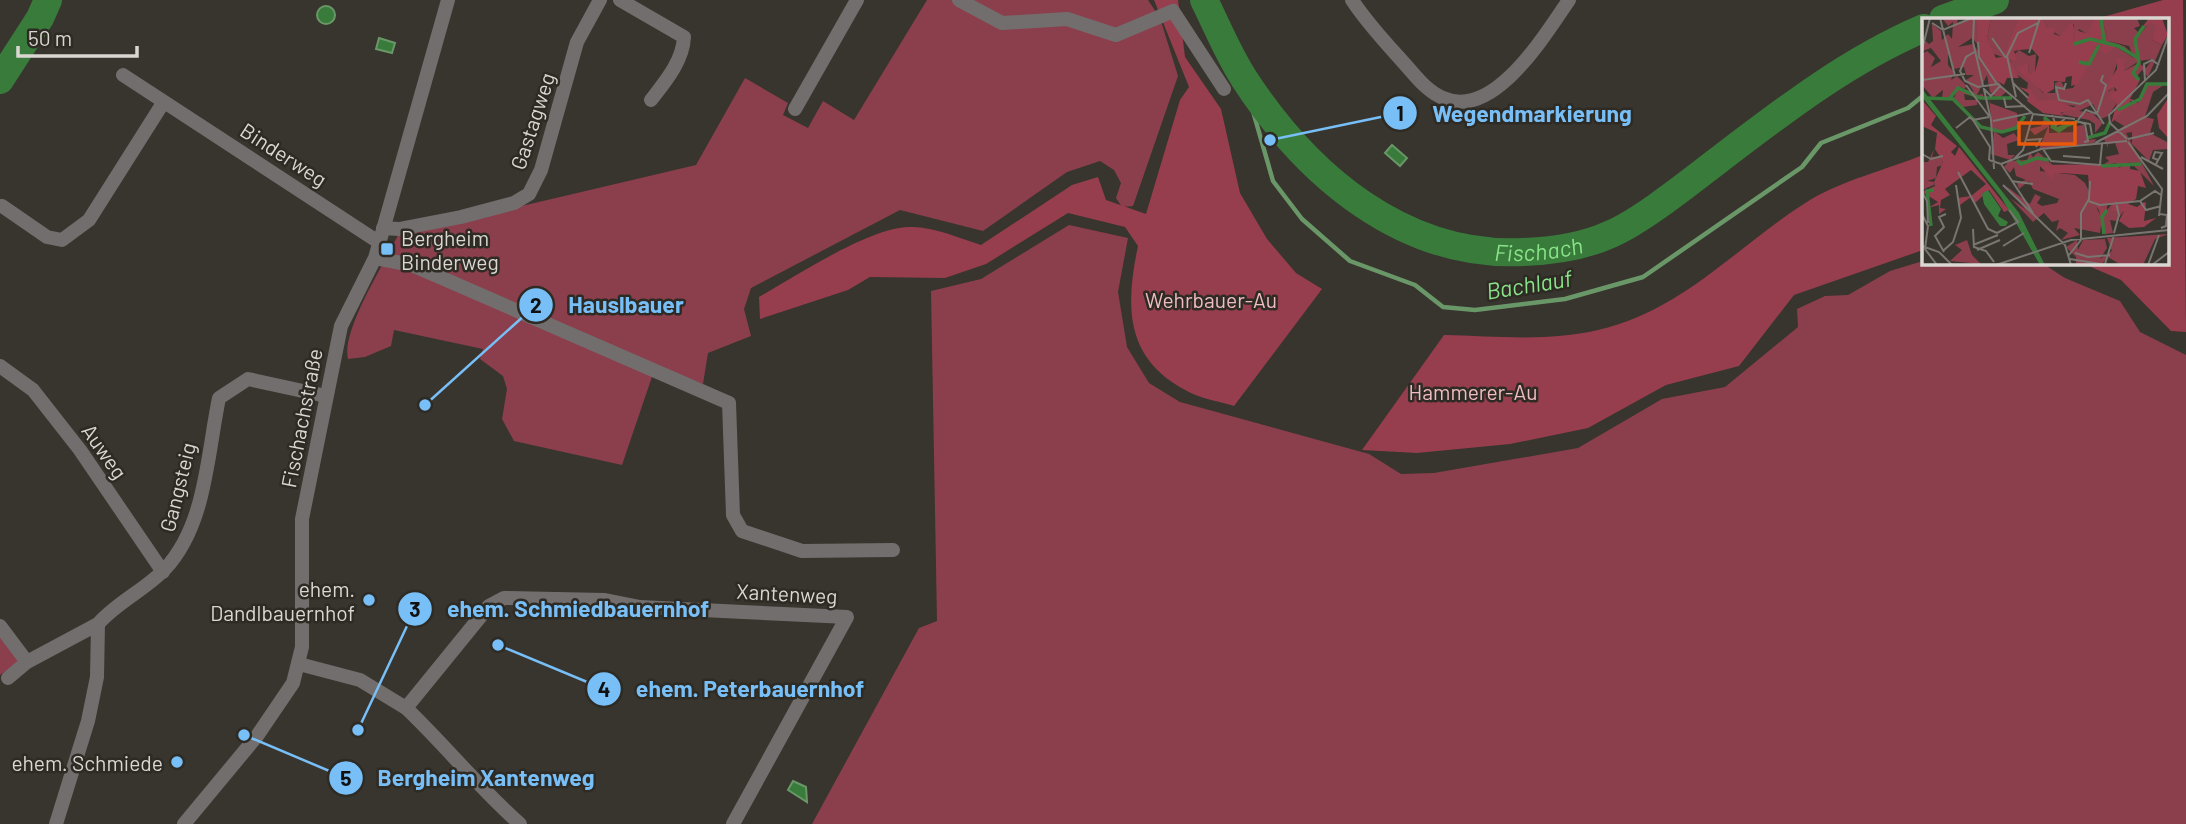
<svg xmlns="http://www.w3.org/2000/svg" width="2186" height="824" font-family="Barlow,sans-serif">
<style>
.green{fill:#8b3f4c}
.forest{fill:#963e4e}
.water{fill:#387b3a;stroke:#699768;stroke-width:2}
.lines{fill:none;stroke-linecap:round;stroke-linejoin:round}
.stream{stroke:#699768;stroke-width:4.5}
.river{stroke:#387b3a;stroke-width:28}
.street{stroke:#726e6d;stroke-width:14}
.poi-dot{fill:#78bff7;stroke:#2e2a24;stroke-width:2.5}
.labels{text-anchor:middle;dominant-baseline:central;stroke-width:5;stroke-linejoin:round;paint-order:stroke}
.street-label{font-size:21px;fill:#dad7d3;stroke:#2e2a24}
.poi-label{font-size:21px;fill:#dad7d3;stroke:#2e2a24;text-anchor:end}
.park-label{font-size:21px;fill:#efbcc1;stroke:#2e2a24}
.water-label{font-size:23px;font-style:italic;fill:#89e389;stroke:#2e2a24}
.inset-river{fill:none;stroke:#387b3a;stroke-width:3.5}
.inset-road{fill:none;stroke:#797570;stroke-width:2}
.view{fill:#e8590c;fill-opacity:0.15;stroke:#e8590c;stroke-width:3.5}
.inset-edge{fill:none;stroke:#dad7d3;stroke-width:3.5}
.leader{fill:none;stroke:#78bff7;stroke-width:2.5}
.callout-dot{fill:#78bff7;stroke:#2e2a24;stroke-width:2.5}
.mark-label{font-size:21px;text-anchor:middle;font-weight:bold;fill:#111}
.callout-label{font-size:23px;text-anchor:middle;font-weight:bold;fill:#78bff7;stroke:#2e2a24;stroke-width:5;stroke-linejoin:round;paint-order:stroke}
</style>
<rect width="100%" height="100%" fill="#38342e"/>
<path class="green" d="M927,0H1148L1160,18L1178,76L1133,206L1122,207L1116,198L1121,183L1114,170L1100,161L1067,172L983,231L900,210L751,288L744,309L751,336L708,353L703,384L656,365L622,465L514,441L502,419L507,389L503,376L480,359L483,349L394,330L391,346L365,357L348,359C341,330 385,263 398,235L696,165L745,78L788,103L783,115L808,128L823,101L854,120Z
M1069,225L1128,238L1118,292L1127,347L1149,383L1180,402L1369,454L1401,474L1434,473L1578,448L1662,399L1725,387L1798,327L1797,309L1825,296L1848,295L1890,271L1923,261L2042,263L2065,278L2120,301L2140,332L2186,355V824H812L919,628L937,621L931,291L981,279Z
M0,637L19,662L0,675Z"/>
<path class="forest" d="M1154,0H1178L1185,57L1221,109L1240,193L1267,239L1296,273L1322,289L1234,406C1219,401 1201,399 1187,391C1125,359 1125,307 1138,246L1125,227L1068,213L986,264L945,278L870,277L848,290L760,319L759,297C796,276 868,228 909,227C933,226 959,238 981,245L1072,185L1098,177L1106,200L1146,214L1180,100L1189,87Z
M2163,0H2183L2186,332L2171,331L2121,280L2082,263L2167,262V19H2096Z
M1923,155V250L1794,295L1739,366L1666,385L1588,428L1510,444L1417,453L1362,450L1444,335C1495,336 1548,342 1598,330C1683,311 1739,244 1810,200C1841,181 1888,169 1923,155Z"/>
<path class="water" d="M317 15a9 9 0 1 1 18 0a9 9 0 1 1-18 0Z
M379,38L395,43L392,53L376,49Z
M1392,145L1407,158L1400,166L1385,153Z
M793,781L806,787L807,802L788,790Z"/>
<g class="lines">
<path class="stream" d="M1969,19L1976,5
M1244,80L1273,181L1302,219L1350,261L1415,285L1443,307L1475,310L1565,299L1643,277L1802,167L1821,143L1908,108L1924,95"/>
<g class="river">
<path id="s1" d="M1204,0C1217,26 1229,56 1245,80C1307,175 1403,258 1523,252C1552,251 1585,246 1611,234C1643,220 1691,181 1720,159C1784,110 1849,60 1924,28"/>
<path d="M1943,19L1995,0"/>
<path d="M0,80L40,18L48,0"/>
</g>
<path class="street" d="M620,0L684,37C683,61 665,82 651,100
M959,0L1002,23L1067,19L1116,35L1173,11L1224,89
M1352,0C1367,23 1385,42 1403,62C1415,75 1426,91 1443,98C1494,121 1546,33 1569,0
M123,75L380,243
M795,109L857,0
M2,206L47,237L62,240L89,220L163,103
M383,228L399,229L461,217L514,203L529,194L541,170L577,42L600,0
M375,258L412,265L729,403L733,515L742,531L802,551L893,550
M0,366L33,390L80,450L163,572
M0,626L27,662
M299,664L360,680L406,708L489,606L504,598L605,600L640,607L847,617L733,824
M8,678L27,662L98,624
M406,708C446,746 479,788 520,824
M56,824L88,721L97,677L98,624C117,602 145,590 165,569C206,525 207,456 219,398L248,379L326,396
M184,824L257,736L293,683L302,647V519L341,326L375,258L448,0"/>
</g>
<g class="poi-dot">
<rect x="380" y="242" width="14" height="14" rx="3.5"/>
<circle cx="369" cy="600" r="7"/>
<circle cx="177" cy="762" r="7"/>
</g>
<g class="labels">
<g class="street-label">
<text transform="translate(532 121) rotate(-72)">Gastagweg</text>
<text transform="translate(284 154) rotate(33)">Binderweg</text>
<text transform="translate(301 418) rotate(-79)">Fischachstraße</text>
<text transform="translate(105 451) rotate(55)">Auweg</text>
<text transform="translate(177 487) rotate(-76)">Gangsteig</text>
<text transform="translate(787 593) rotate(3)">Xantenweg</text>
</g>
<g class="poi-label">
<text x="401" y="237" text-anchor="start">Bergheim<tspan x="401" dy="24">Binderweg</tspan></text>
<text x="355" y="588">ehem.<tspan x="355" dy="24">Dandlbauernhof</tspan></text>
<text x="163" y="762">ehem. Schmiede</text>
</g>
<g class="park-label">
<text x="1211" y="299">Wehrbauer-Au</text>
<text x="1473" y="391">Hammerer-Au</text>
</g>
<g class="water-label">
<text stroke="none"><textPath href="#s1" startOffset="448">Fischach</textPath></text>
<text transform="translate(1529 284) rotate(-9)">Bachlauf</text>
</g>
</g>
<g transform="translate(1922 18)">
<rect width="247" height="247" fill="#38342e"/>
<path d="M20,0H36L35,5L56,0V27L50,20L36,29L51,26L84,74L76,81L68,74L65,57L55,77L61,76L62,81L42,76L43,82H55V87L41,89L32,80L35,71L43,74L41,70L35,69L28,79L20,80L21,72L11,80L0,67V36L5,33L13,40L9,49L19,43L9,30L1,33L0,20L7,26L11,23L10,6L19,13L20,22L26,16L30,21L31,4L26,8ZM26,36L32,51L42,49L44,57H52L44,62L52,74L42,71L45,68L35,58L29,62L32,54L26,47ZM69,0H97L88,32L81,39L69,35L65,21ZM121,0H176V4L166,17L157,11L152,24L148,23L152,6L138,18L125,10ZM180,0H215L218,8L212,10L217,15L214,18L213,29L217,39L214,21L228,4L235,7L230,22L240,27L226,59L220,52L215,58L212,53L218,46L224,50L231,41L217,43L202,53L196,42L186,74L192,69L195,85L186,98L179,101L171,86L157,93L170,95L181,105L173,115V106L167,102L138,96L154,88L116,83L105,71L106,65L93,55L88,41L97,32L107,38L114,36L113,55L107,56L106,46L100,51L121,75H133V65L139,63L143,71L151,70L176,30L185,34L194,29L212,40L207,28L186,23ZM233,65L242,67L231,74L223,99L232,101L228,115L245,124L247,131L231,132L227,143L210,126V114L204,115L232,168L208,144L196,150L194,145L179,148L187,143L183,139L197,136L193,125L186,126V130L182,121L202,108L192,102L212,84L216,85L222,69ZM67,80L68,85L95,95L96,107L84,113L70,111ZM122,100L127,105V115L154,114V108L162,107L165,122L174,121L172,125L117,131L126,109L113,117L107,111L119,108ZM72,113L81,120L92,115L97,122L85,126L86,137H93L88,142L69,136ZM12,131L10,139L20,138L21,147L15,149L14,160L5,163L14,166L0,172V144H6ZM116,134L132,148L118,147V153L153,157L163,165L180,201L178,187L185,186V192L190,186L202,193L194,203L188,202L191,215L183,216L179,207L178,215L152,210L158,217L139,222L146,215L138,210L134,213L137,202L130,204L122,195L111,204L92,184L88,180L103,191L84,168L108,186L113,176L119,179L115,185L120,188L135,185L137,181L111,171L107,163L97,171L95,165L104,162L94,158L92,149L88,155L82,149L87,143L105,142L108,135L111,139ZM247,216L233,221L221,247H199L186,239L181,245L154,247V239L144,229L155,222L156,232L161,222L183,221L185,230L178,241L190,233L185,220ZM45,222L50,237L59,246L28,243L40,232L33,227Z" fill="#8b3f4c" fill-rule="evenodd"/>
<path d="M56,0H69L65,21L74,40L82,38L97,0H121L125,10L133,9L132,16L138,18L151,3V24L154,12L166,16L172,2L180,0L186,23L202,28L215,39L194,29L184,36L176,30L156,66L149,68L150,58L144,59L143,64L132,63V71L123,76L95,51L106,44L107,56L113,54L117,39L110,31L98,32L92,33L95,42H88L97,60H85L82,67L71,60L56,34ZM227,0H240L246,17L240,27L230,22L234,7L228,5L221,11L214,22L218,34V45L212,53L218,62L208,81L217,83H208L207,89L189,105L195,85L187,78L195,72L192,69L182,76L184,68L195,51V40L202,41V53L215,46L211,22ZM97,69L109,72L116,83L134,82L155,91L138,95L142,98L121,95L105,83L107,76ZM247,79V121L237,110L235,97ZM0,82L14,98L9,107L35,128L29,134L33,138L37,129L87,192L82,194L67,172L53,185L49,179L38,187L35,180L49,178L64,166L49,152L23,171L28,177L19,182L18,190L24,191L17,196V187L6,190L16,184L0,174L13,168V165L6,167L5,163L12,164L21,144L13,131L15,115L0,108ZM208,144V151L218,153L224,170L216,168L214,181L206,186L215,189L222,184L224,185L222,203L234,200L222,209L207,210L197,203L202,193H190V186L178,188L184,192L180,199L181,216L177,192L168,182L166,157L139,155L131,156V162L117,147L194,146L197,150Z" fill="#963e4e"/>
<path d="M0,71L97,195L123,247H118L79,179L0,79ZM66,172L79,191L76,198L86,204L84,208H78L62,186L60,176Z" fill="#387b3a"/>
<path class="inset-river" d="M179,0L182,24M152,26L168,21L196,28L216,40M157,44L167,46L177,27M217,62L211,55L217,45L213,21L222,8M3,80L31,81L59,109L80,114L94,110L103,98M28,80L36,70L58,80H90M196,92L218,81L225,66H247M122,99L135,111L157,103M129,108L137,113L148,105M165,120L183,115L188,104M95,142L99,146L115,140L127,142M179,148L219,146M9,208L5,173L12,172M182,216L180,199L185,192"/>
<path class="inset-road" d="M18,0L33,58M52,0L51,24L69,102L72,151M10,5L21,12L50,0M70,20L84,40M56,24L57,39L75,66M0,32L8,0M54,33L44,39L38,53L43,63L56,69L76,66L111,96M107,35L118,0M0,62L43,56M223,63L222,46L230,42L237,47M91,65L106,80M144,65L142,71L134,69L137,82L158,86L166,82L182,106M44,67L67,98M62,71L69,78L78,68M94,79L85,38L96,15L116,5M82,80L84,89L103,88M111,96L153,101M175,96L184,67L179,63L181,57M130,97L134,107L143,101M156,102L164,92L175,96M71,103L109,95M153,103L168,106L170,117M158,104L163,106L166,123L162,124M34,110L48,99L51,102M205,121L188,105L187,97L234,52L247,16M206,121L232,115M105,122L119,121L114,129M206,124L240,171L237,198M173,125L225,98L247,75M121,131L129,143L178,147L180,126M0,136L9,141L21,138M141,138L168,140M219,139L241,151M92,141L101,132L111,96M67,142L68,129L51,102L67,99M67,142L79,146L119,131L205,123M79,146L111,195M234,146L240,135L233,134L231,140L236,142M36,154L66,211L75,215M89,163L111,166M81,167L143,227L149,247M0,174L5,183L6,205M166,183L178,187L218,183L233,173L239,177M218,183L224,192L239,188M0,196L6,208L3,231L15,247M238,196L245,197L244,208L239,210M51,211L52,229L64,233L72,244M75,215L96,204L87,192M192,215L197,197L194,184M51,227L76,217M0,228L17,234L30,247M81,228L102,215M22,232L31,224L39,200L34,167M55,232L78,222M22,234L13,218L22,209L17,199L24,196M153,235L166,239L188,237M147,237L159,222V195L167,181L168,163M148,241L184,247M183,246L192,217M74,247L149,222L247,212M226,247L237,217M230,247L247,234"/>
<path class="view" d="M97,105H153V126H97Z"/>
<rect width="247" height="247" class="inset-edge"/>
</g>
<path class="leader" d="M1270 140L1400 113M425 405L536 305M358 730L415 609M498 645L604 689M244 735L346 778"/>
<g class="callout-dot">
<circle cx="1270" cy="140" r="7"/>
<circle cx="425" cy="405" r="7"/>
<circle cx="358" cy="730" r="7"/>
<circle cx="498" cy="645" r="7"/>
<circle cx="244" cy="735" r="7"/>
<circle cx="1400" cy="113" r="18"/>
<circle cx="536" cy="305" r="18"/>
<circle cx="415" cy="609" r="18"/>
<circle cx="604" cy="689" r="18"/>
<circle cx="346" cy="778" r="18"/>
</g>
<g class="mark-label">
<text x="1400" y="121">1</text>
<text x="536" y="313">2</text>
<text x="415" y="617">3</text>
<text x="604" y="697">4</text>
<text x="346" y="786">5</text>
</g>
<g class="callout-label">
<text x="1532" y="122">Wegendmarkierung</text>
<text x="626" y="313">Hauslbauer</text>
<text x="578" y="617">ehem. Schmiedbauernhof</text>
<text x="750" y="697">ehem. Peterbauernhof</text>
<text x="486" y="786">Bergheim Xantenweg</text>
</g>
<path d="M18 46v10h119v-10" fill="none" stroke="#dad7d3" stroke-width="3.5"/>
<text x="28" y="46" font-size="21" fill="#dad7d3" stroke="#2e2a24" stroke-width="5" paint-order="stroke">50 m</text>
</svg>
